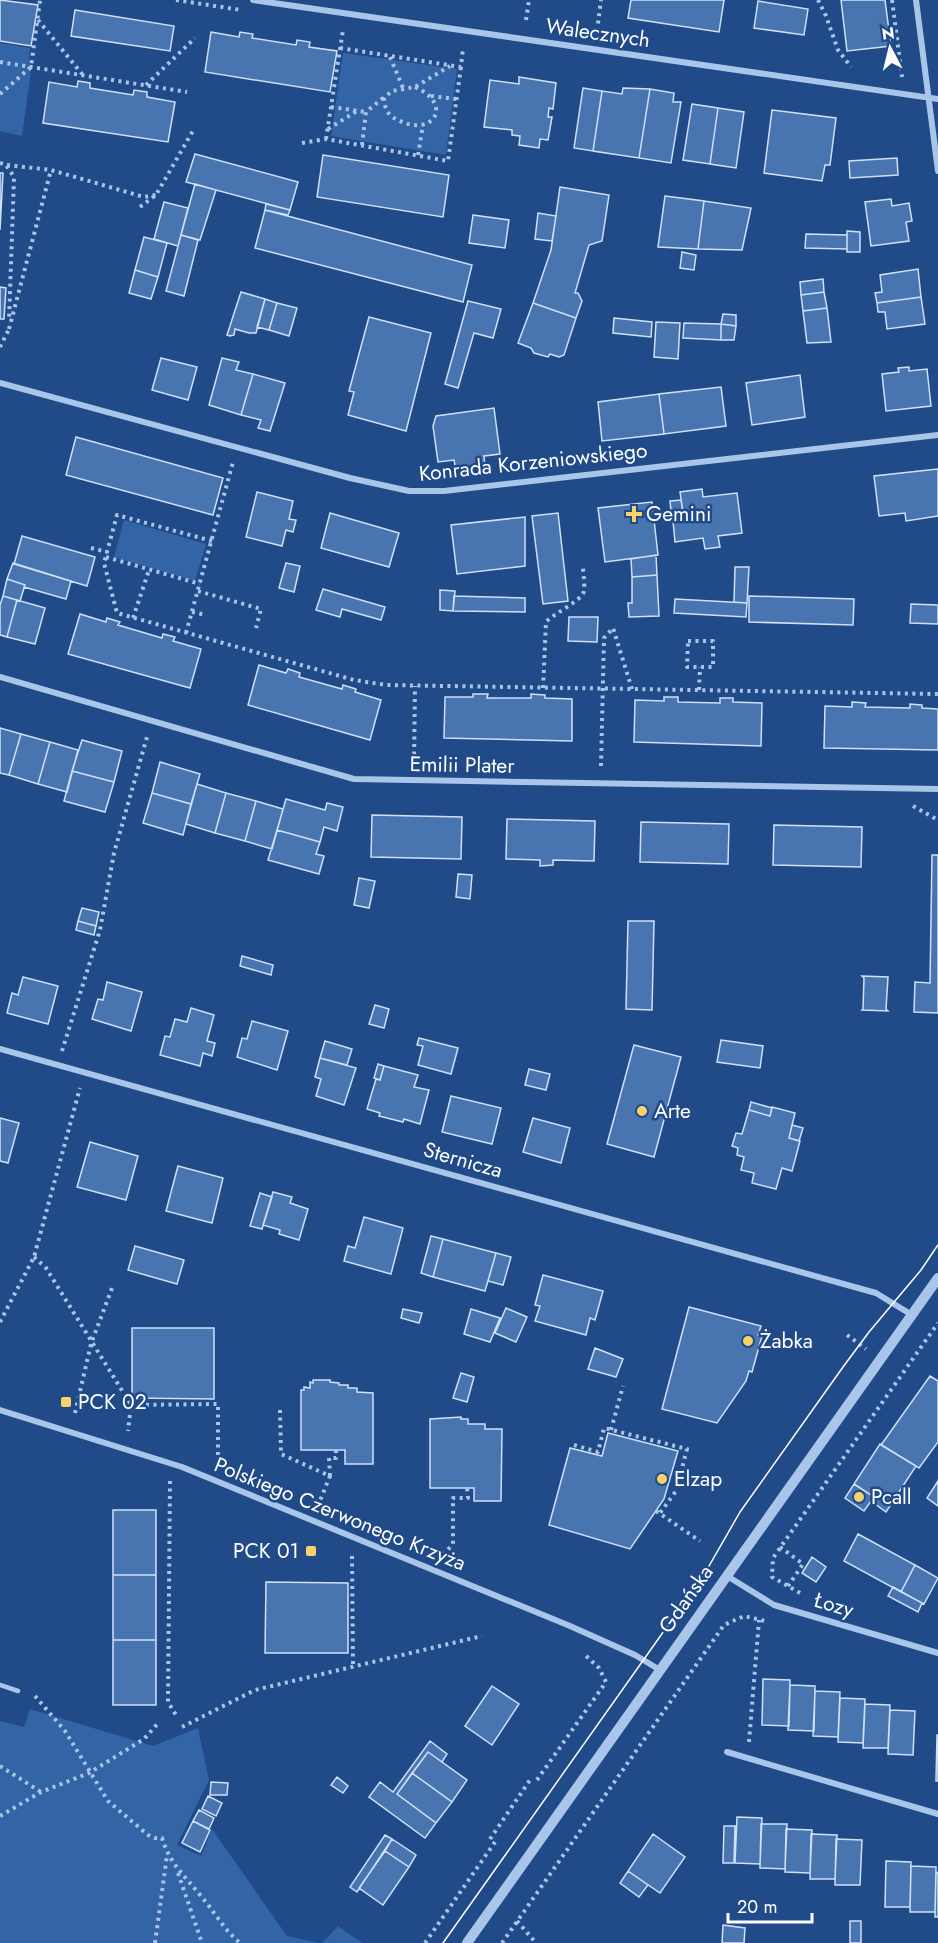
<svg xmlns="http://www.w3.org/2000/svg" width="938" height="1943" font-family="Jost,sans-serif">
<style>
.green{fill:#3364a5}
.building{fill:#4874b0;stroke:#cfe0f8;stroke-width:1.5}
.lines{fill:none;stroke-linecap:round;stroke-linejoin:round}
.path{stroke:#aac5ea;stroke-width:4;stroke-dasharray:3 4.5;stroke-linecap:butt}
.service{stroke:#aac5ea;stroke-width:4.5}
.minor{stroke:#aac5ea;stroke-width:6}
.tertiary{stroke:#aac5ea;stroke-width:10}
.tram{stroke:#fff;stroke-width:1.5}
.poi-dot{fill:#f8d36a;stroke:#204a88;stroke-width:2}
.labels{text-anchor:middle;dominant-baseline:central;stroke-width:5;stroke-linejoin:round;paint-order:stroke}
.street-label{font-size:21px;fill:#fff;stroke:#204a88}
.poi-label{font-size:21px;fill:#fff;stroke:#204a88;text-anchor:start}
</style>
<rect width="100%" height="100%" fill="#204a88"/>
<path class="green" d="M0,43L30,48L29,62L31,71L22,136L0,131Z
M343,53L457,69L446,155L331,136Z
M124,520L206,544L195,581L114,557Z
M30,1709L153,1746L198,1728L209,1780L177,1845L201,1856L212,1829L287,1936L319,1943H0V1721L24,1727Z
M338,1926L362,1943H322Z"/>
<path class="building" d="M0,0L38,5L31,46L0,41Z
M631,0H724L719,32L628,18Z
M841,0H885L891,46L847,51Z
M758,1L808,9L804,35L754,28Z
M75,10L174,26L170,51L71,36Z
M211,32L239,37L240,32L253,34L252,38L296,45L297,40L310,42L309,47L337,51L330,92L205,72Z
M519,77L556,83L553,109L549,108L548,117H552L548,140L540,139L539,148L519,145L520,136L512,135V130L484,127L490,80L519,84Z
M78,81L90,83V88L133,95L134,90L147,92V97L175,102L168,142L43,123L49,82L77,87Z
M583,88L602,91L593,151L574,148Z
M623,88L650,89L639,158L593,151L602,91L622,94Z
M650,89L674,93L673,102H681L671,163L639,158Z
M692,104L718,108L710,164L683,160Z
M718,108L744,112L736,168L710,164Z
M772,110L836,118L830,165H825L822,181L764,173Z
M195,154L298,182L290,210L186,182Z
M323,155L449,175L443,217L317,197Z
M897,158L898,175L850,178L849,161Z
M0,173H3L0,230Z
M195,184L216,190L200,240L181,235Z
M560,187L609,195L602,241L589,245L575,293H578L582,301L576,318L533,303L551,250Z
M665,196L704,201L698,249L658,247Z
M891,199L892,206L909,203L912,221L906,222L909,241L871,246L865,202Z
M704,201L751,208L742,250L698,249Z
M164,202L188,208L178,246L154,239Z
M266,204L290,210L288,215L265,210Z
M265,210L472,265L463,302L255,248Z
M538,213L556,216L552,241L535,239Z
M473,215L509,220L505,248L469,243Z
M847,231L860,232V252H847Z
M806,234L847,235V249L805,248Z
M181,235L198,240L184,296L166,291Z
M144,237L167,243L158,277L135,270Z
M682,252L696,255L694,270L680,268Z
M918,269L921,297L877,303L875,293L882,292L880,275Z
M135,270L158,277L151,299L129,293Z
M823,279L824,292L801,295L800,282Z
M0,287L6,288L4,319H0Z
M241,292L265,299L256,333H249L235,329L234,335L230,336L227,335Z
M824,292L827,308L803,311L801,295Z
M921,297L925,324L887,329L885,312H878L877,303Z
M265,299L277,303L269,330L257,327Z
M468,301L501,309L493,338L474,333L458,388L445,384Z
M277,303L297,308L289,336L269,330Z
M533,303L576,318L564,355L559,357L550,354L548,357L534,353L531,348L518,343Z
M827,308L831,342L807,343L803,311Z
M723,314L736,315V326L721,324Z
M369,317L431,333L406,431L348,415L354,392L349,391Z
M614,318L652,322L651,337L613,333Z
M656,322L680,323L678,359L654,357Z
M684,323L721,324V340L683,338Z
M721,324L736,326L734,340H721Z
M161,358L197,367L188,400L152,390Z
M222,358L239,362L236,370L253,374L241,415L209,405Z
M909,367V371L927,369L931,406L886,411L882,374L899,372L898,368Z
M253,374L285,383L270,431L258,428L261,420L241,415Z
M800,375L805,417L752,425L746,383Z
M721,387L726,426L664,434L659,394Z
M659,394L664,434L602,441L598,402Z
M494,408L500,454L484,456L485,467H466L467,469L456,470L454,460L438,462L433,426L436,416Z
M76,437L223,478L213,515L66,475Z
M938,469V516L906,521L905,513L879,516L874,476Z
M702,489L703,497L737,493L742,533L718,536L720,547L705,549L703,538L675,542L673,521L684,519L680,492Z
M257,492L293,501L289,519L296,520L293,532L286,530L282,546L246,537Z
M681,500L684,519L672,521L670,501Z
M652,502L658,555L605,562L598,508Z
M330,513L399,533L389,567L321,548Z
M558,513L568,601L543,604L532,516Z
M525,517V566L457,574L451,525Z
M22,536L95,557L87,586L14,564Z
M656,555L657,575L632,577L631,559Z
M13,563L71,581L66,599L24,587L25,585L7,579Z
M286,563L300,566L294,592L279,588Z
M735,567H749L747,603L734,602Z
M657,575L659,616L629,617L628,603H632V577Z
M7,579L25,585L20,601L3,596Z
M323,589L385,607L381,620L342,609L340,617L316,610Z
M440,590L455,591L453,611L440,610Z
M3,596L17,600L7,637L0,635V605Z
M454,596L525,598V612L453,611Z
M749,596L854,599L853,625L749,622Z
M675,599L747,603L746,617L674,613Z
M17,600L45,608L35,644L7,637Z
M911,604L938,605V624L910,623Z
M80,614L106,622L107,618L120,622L118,625L162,638L163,634L175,637L173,641L201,649L190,688L68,654Z
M569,617H598L597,642L568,641Z
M259,665L286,673L288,669L300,673L299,677L342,689L343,685L356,689L355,692L381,700L370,740L248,705Z
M473,694H488L487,698H531V694L545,695V698L572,699V741L444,738L445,697H473Z
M664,697H678V702L720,703V698H733V702L762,703L761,746L634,742L635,700L664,701Z
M852,702L866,703L865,707L910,708V704L922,705V708L938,709V750L824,748L825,706L852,707Z
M0,728L21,734L9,775L0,773Z
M21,734L50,742L38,784L9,775Z
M82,740L122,751L114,782L72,771Z
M50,742L78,750L67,792L38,784Z
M160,762L200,774L191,804L152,793Z
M72,771L114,782L105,812L64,801Z
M197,784L226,793L215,833L186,824Z
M152,793L191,804L183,835L143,823Z
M226,793L256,801L245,841L215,833Z
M286,799L325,810L327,803L343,807L337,831L324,827L320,842L277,830Z
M256,801L283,809L272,849L245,841Z
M372,815L462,817L461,859L371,857Z
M507,819L595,821L594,861L553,860V865L540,866V860L506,859Z
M641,822L729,824L728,864L640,862Z
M774,825L862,827L861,867L773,865Z
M277,830L320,842L316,854L324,856L319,874L268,860Z
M932,855H938V1013L914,1012L915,982L930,983Z
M458,874L472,875L470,899L456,897Z
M359,878L375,881L369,908L354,905Z
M82,908L99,912L96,926L78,921Z
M78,921L96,926L94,935L76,930Z
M628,921H654L652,1010L626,1009Z
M242,956L273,965L271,975L240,966Z
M862,976L888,977L886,1009L888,1011L862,1010L863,1009L864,978Z
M23,977L58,986L48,1024L7,1013L12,993L18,995Z
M107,982L142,992L131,1031L92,1019L98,999L103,1000Z
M375,1005L389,1009L384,1028L369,1024Z
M191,1008L214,1015L207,1041L215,1043L212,1056L203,1053L200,1066L160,1055L165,1036L170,1037L175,1019L187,1022Z
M252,1021L288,1031L277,1070L237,1057L242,1038L247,1039Z
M419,1038L458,1048L451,1074L418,1065L423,1046L417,1045Z
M721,1040L763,1046L760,1068L717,1062Z
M325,1041L352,1049L347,1065L320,1058Z
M634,1045L681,1057L654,1157L607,1144Z
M320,1058L356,1068L344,1105L316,1096L321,1079L315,1077Z
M378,1064L384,1066L380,1080L374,1078Z
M384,1066L418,1075L414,1087L429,1090L420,1124L404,1119L403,1122L379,1116L380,1113L367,1109L376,1079L380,1080Z
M529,1069L550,1074L546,1090L525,1085Z
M451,1096L501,1108L492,1144L442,1132Z
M751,1102L772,1108L770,1116L749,1110Z
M772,1107L795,1113L789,1138L800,1141L792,1171L782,1168L776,1189L752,1183L754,1173L741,1170L744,1157L737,1155L738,1148L732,1146L736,1133L742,1134L749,1110L770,1116Z
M0,1118L19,1123L8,1163L0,1161Z
M533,1118L570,1128L561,1163L523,1152Z
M792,1125L803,1128L799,1141L789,1138Z
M90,1142L138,1156L126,1200L77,1187Z
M178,1166L223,1178L212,1223L166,1211Z
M273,1192L292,1197L290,1203L308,1209L299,1240L279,1234L280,1230L263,1225Z
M260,1193L272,1197L262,1229L250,1226Z
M364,1217L403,1228L391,1274L344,1261L348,1246L355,1248Z
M431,1236L443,1239L433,1277L421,1273Z
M443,1239L496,1253L485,1291L433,1277Z
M135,1246L184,1260L177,1284L128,1270Z
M496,1253L511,1257L503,1285L488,1281Z
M543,1275L603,1291L595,1320L590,1318L586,1335L535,1321L540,1306L535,1305Z
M689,1307L761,1326L758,1335L762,1336L752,1372L749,1371L746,1381L717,1423L662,1409Z
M506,1308L527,1317L516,1342L495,1333Z
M403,1309L422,1313L419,1323L401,1318Z
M471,1309L500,1318L490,1342L464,1334Z
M132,1328H214V1399L132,1398Z
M595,1348L623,1359L616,1377L588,1369Z
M461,1373L474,1377L467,1402L453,1398Z
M930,1376L938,1381V1442L919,1468L881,1445Z
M313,1380H330V1382L339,1383V1385H348V1388H357V1392L373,1393V1464H345V1450H301V1390H304V1387L310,1388V1382L313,1383Z
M461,1417V1419H468V1424H485V1429H502L501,1501H474V1488H430V1419Z
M608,1433L678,1451L664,1499L630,1549L549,1525L570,1448L602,1456Z
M880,1444L916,1466L886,1512L871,1501L874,1497L854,1484Z
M938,1481V1506L927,1498Z
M854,1484L874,1497L864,1511L845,1498Z
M113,1510H156V1575H113Z
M858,1534L915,1565L901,1592L844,1561Z
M812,1557L826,1567L816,1582L802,1573Z
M915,1565L938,1578L924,1604L901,1592Z
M113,1575H156V1640H113Z
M266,1582L348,1583V1653H265Z
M893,1587L922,1603L918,1612L888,1596Z
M113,1640H156V1705H113Z
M763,1679L790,1680L789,1726L762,1725Z
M790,1685L815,1686L814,1731L788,1730Z
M492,1686L519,1704L492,1745L465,1726Z
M815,1691L840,1692L838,1737L813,1736Z
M840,1698L865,1699L863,1743L838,1742Z
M865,1704L890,1705L888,1748H863Z
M890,1710L915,1711L913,1755L888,1754Z
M937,1735H938V1781H936Z
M430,1741L447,1754L442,1762L428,1752L397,1794L436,1823L425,1838L369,1797L380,1782L393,1792Z
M428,1752L467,1780L452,1802L412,1773Z
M412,1773L452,1802L436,1823L397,1794Z
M337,1777L348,1786L343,1793L331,1785Z
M211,1782L228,1783L227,1795H210Z
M208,1796L222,1803L216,1816L202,1809Z
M199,1810L214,1818L209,1829L193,1821Z
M737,1817L762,1818L760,1864L735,1863Z
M193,1821L210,1830L200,1852L182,1843Z
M761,1824H787L785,1869L760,1868Z
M724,1826H735L734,1863H723Z
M786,1829L812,1830L810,1873L785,1872Z
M653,1834L685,1857L660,1893L628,1871Z
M811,1834L837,1835L835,1879H810Z
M385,1835L392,1839L357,1892L350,1887Z
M392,1839L416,1855L409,1867L385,1851Z
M836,1839L862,1840L860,1885H835Z
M385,1851L409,1867L383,1905L359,1888Z
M886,1861L911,1862L910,1907H885Z
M911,1866L936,1867L935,1912H910Z
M628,1871L648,1885L639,1897L620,1883Z
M936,1872L938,1873V1917H935Z
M850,1921H861V1943H850Z
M723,1925L745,1928L744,1943H722Z"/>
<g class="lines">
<path class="path" d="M176,0L241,10
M818,0L826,16L838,50L851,67
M892,0L902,77
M38,20L82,74
M526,20L529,0
M597,31L601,0
M340,48L461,67L463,48
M390,57L403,88
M0,62L187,92
M146,85L195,38
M415,87C455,105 432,138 398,120C387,115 385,109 384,98L392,91L415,87L450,66
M0,94L31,67L40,0
M431,96L456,99
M331,107L366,112
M328,129L357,111
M326,139L343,30
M302,143L326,139L448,161L461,67
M362,145L366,112L383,98
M418,155L423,125
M0,163L6,165L14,177L9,321
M7,165L51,170
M140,207L156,195L194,129
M9,329L51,170L144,197L156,195
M0,347L9,329
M212,541L117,515L104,563L117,613L354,680L386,685L938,694
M91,548L107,552
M106,557L200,584
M198,591L261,609L256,628
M192,612L206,615
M133,618L149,570
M186,633L233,462
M688,641H713V667H687Z
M543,688L546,622C554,613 582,601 584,591C585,583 583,573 583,566
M699,690L700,667
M414,762L415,686
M601,766L604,638L613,628L632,689
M913,806L938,820
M62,1051L100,930L114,853L147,737
M34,1257L46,1268L131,1405L128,1431
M0,1322L34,1257L80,1088
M847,1335L866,1349
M131,1405L218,1404V1463
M280,1410L281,1454L330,1476L319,1503
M75,1413L91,1344L112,1288
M611,1430L623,1386
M574,1445L598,1452L604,1428L687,1449L676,1491L660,1513
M330,1476L329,1458H336V1450
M170,1481L168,1702L176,1715
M656,1511L700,1541
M780,1547L803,1564L788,1586
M443,1555L453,1544V1498H468L467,1488
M352,1556L353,1666
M800,1593L772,1577L773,1558L938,1323
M35,1696L65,1731L108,1801L148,1835L155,1838H162C170,1864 184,1875 201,1896C214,1911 224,1930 240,1943
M182,1727L255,1690L482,1636
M749,1742L759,1620
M0,1766L41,1792
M537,1780L606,1682L599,1668L584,1654
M0,1816L41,1792L89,1773L144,1739L159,1722
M490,1839L532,1777
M178,1873L202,1943
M517,1921L536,1943
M155,1943L167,1855
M425,1943L495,1842
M502,1943L724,1625L744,1616L765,1621"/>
<path class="service" d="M0,1685L18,1691"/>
<path class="minor" d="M253,0L938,99
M916,0L938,171
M0,383L350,478L409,491H444L938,435
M0,677L354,779L938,789
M0,1049L876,1293L912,1315
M0,1410L182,1467L570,1626L635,1655L660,1670
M727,1576L774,1605L938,1653
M727,1752L938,1814"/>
<path class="tertiary" d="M467,1943L938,1278"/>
<path class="tram" d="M443,1943L705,1573L740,1512L843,1367L869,1332L921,1270L938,1245"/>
</g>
<g class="poi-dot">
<path d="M631 505h6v6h6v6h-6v6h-6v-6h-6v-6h6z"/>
<circle cx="642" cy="1111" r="6"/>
<circle cx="748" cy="1341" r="6"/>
<rect x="60" y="1396" width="12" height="12" rx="3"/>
<circle cx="662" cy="1479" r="6"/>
<circle cx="859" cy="1497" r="6"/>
<rect x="305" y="1545" width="12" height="12" rx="3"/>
</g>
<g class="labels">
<g class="street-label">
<text transform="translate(598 33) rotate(8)">Walecznych</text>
<text transform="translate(533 462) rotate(-6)">Konrada Korzeniowskiego</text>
<text transform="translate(462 765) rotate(1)">Emilii Plater</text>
<text transform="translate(463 1160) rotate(16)">Sternicza</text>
<text transform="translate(340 1514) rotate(22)">Polskiego Czerwonego Krzyża</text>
<text transform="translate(686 1599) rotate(-55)">Gdańska</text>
<text transform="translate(834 1605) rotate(16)">Łozy</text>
</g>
<g class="poi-label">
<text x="646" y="514">Gemini</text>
<text x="654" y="1111">Arte</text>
<text x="760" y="1341">Żabka</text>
<text x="78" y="1402">PCK 02</text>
<text x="674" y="1479">Elzap</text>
<text x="871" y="1497">Pcall</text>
<text x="299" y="1551" text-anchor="end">PCK 01</text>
</g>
</g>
<g transform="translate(890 48) rotate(353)" stroke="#204a88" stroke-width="4.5" paint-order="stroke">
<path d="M0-4.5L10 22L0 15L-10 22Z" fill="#ffffff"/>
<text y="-9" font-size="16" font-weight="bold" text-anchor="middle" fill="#ffffff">N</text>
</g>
<path d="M728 1913v9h84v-9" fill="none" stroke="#ffffff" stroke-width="3"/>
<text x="737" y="1913" font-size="18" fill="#ffffff" stroke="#204a88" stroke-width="4.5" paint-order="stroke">20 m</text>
</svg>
